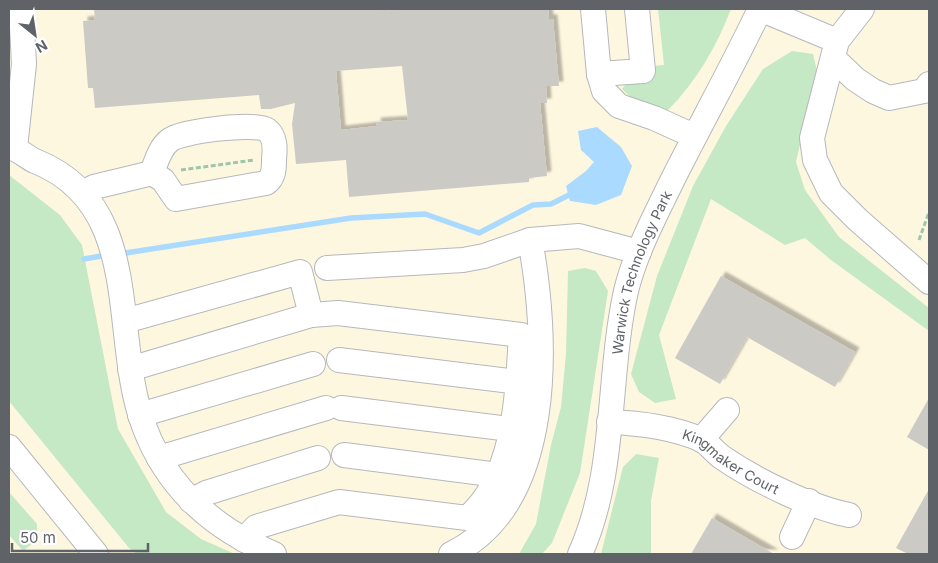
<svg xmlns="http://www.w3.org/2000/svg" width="938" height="563" font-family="Inter,sans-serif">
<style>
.commercial{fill:#fef7e0}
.green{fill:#c5e8c5}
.water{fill:#aadaff}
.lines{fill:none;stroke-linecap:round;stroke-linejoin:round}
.stream{stroke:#aadaff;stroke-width:5.5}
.building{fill:#cccac5;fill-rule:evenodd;filter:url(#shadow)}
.minor-casing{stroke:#b5b8bc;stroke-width:26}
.path{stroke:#9cc7a9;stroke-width:3;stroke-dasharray:5 2.5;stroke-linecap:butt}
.minor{stroke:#fff;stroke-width:24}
.labels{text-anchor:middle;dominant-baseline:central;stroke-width:5;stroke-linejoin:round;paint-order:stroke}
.street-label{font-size:14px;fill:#5f6368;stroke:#fff}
</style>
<defs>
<filter id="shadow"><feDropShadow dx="4.5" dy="-4.5" stdDeviation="1" flood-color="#0004"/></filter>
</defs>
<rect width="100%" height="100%" fill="#f1efe8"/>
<path class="commercial" d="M9,9H929V554H9Z"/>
<path class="green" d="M658,9H731C717,46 696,82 668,110C645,110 638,105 622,89L626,84L652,80V66L664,65Z
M792,51L813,54L817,71L796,162L805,190L839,237L929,308V331L831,260L805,238L785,245L711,199L659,335L676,399L655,403L639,392L631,374L657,276L693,186L726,126L763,69Z
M9,175L60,215L82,245L118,429L166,512L201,539L235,554H137L129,548L9,401Z
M585,268L596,271L608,291L580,473L552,543L542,554H519L536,524L551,445L561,407L566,354L568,271Z
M636,454L659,458L651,501V554H601L623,467Z
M9,492L37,524V540L23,551L9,535Z"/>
<path class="water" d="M597,127L621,147L632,166L621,195L596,205L570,201L566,186L586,171L594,162L581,150L578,131Z"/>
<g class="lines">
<path class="stream" d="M119,254L351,218L425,214L479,233L533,205L551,204L569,195
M84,259L107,255"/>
</g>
<path class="building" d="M94,9H383L384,11L411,9H548L549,19H553L559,86H546L547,103H540L547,176L529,178V182L349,197L346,160L296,164L292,124L295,103L271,109H261L259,95L95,108L93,88H88L83,21L95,20ZM402,66L408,120L376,122L377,126L341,130L336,71Z
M721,276L855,352L835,387L747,337L720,384L675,358Z
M929,398V450L907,437Z
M929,489V554H908L896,548Z
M712,518L774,554H691Z"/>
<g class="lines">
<defs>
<g id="minor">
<path d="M593,9L599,74L604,91L619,106L654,118L694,136"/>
<path d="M760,9L837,41"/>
<path d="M862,9L837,41L812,138L815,160L831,193L858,220L929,282"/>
<path d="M833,58L855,79L873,91L889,98L924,91L929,84"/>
<path d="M599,74L643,71L637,9"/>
<path d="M9,147C19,149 26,157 35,161C146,205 110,336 144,426C167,488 214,529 274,554"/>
<path d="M15,148L24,64L21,9"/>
<path d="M83,193L94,187L152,173L163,180L176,199L266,183C274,177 274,169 274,159C275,150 276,137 267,130C255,122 182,131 170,140C160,147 156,162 152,173"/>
<path d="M530,240L579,236L639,252"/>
<path d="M327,268L463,260L484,256L530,240C548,336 556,504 451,554"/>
<path d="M125,321L300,272L311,315"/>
<path d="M339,360L518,382"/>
<path d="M130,369L311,315L338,313L521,335C517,395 516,476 467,518L339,502L256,527L244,540"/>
<path d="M341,408L510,429"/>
<path d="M140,415L313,364"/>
<path id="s1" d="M609,422C640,423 671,427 700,439C709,443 715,453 723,458C755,480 812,508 849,515"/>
<path d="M701,440L727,410"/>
<path d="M9,447L96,554"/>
<path d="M344,455L498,475"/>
<path d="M159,458L326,408"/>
<path d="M191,501L206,493L318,458"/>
<path d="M792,537L809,501"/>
<path id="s2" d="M580,554C617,473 607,377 626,291C635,254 654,218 671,183C700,125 732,68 760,9"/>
</g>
</defs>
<use href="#minor" class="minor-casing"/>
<path class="path" d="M181,170L254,160
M919,240L929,212"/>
<use href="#minor" class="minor"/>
</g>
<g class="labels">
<g class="street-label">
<text stroke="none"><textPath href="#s2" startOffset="290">Warwick Technology Park</textPath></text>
<text stroke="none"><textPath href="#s1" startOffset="131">Kingmaker Court</textPath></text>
</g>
</g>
<rect width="938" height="563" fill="none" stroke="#5f6368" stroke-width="20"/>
<g transform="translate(35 35) rotate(150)" stroke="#ffffff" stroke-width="4" paint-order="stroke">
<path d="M0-4L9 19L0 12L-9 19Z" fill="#5f6368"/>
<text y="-8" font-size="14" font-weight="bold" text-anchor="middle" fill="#5f6368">N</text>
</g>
<path d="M12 543v8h136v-8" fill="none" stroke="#5f6368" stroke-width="2.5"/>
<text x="20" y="543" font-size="15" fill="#5f6368" stroke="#ffffff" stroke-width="4" paint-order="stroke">50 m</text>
</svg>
